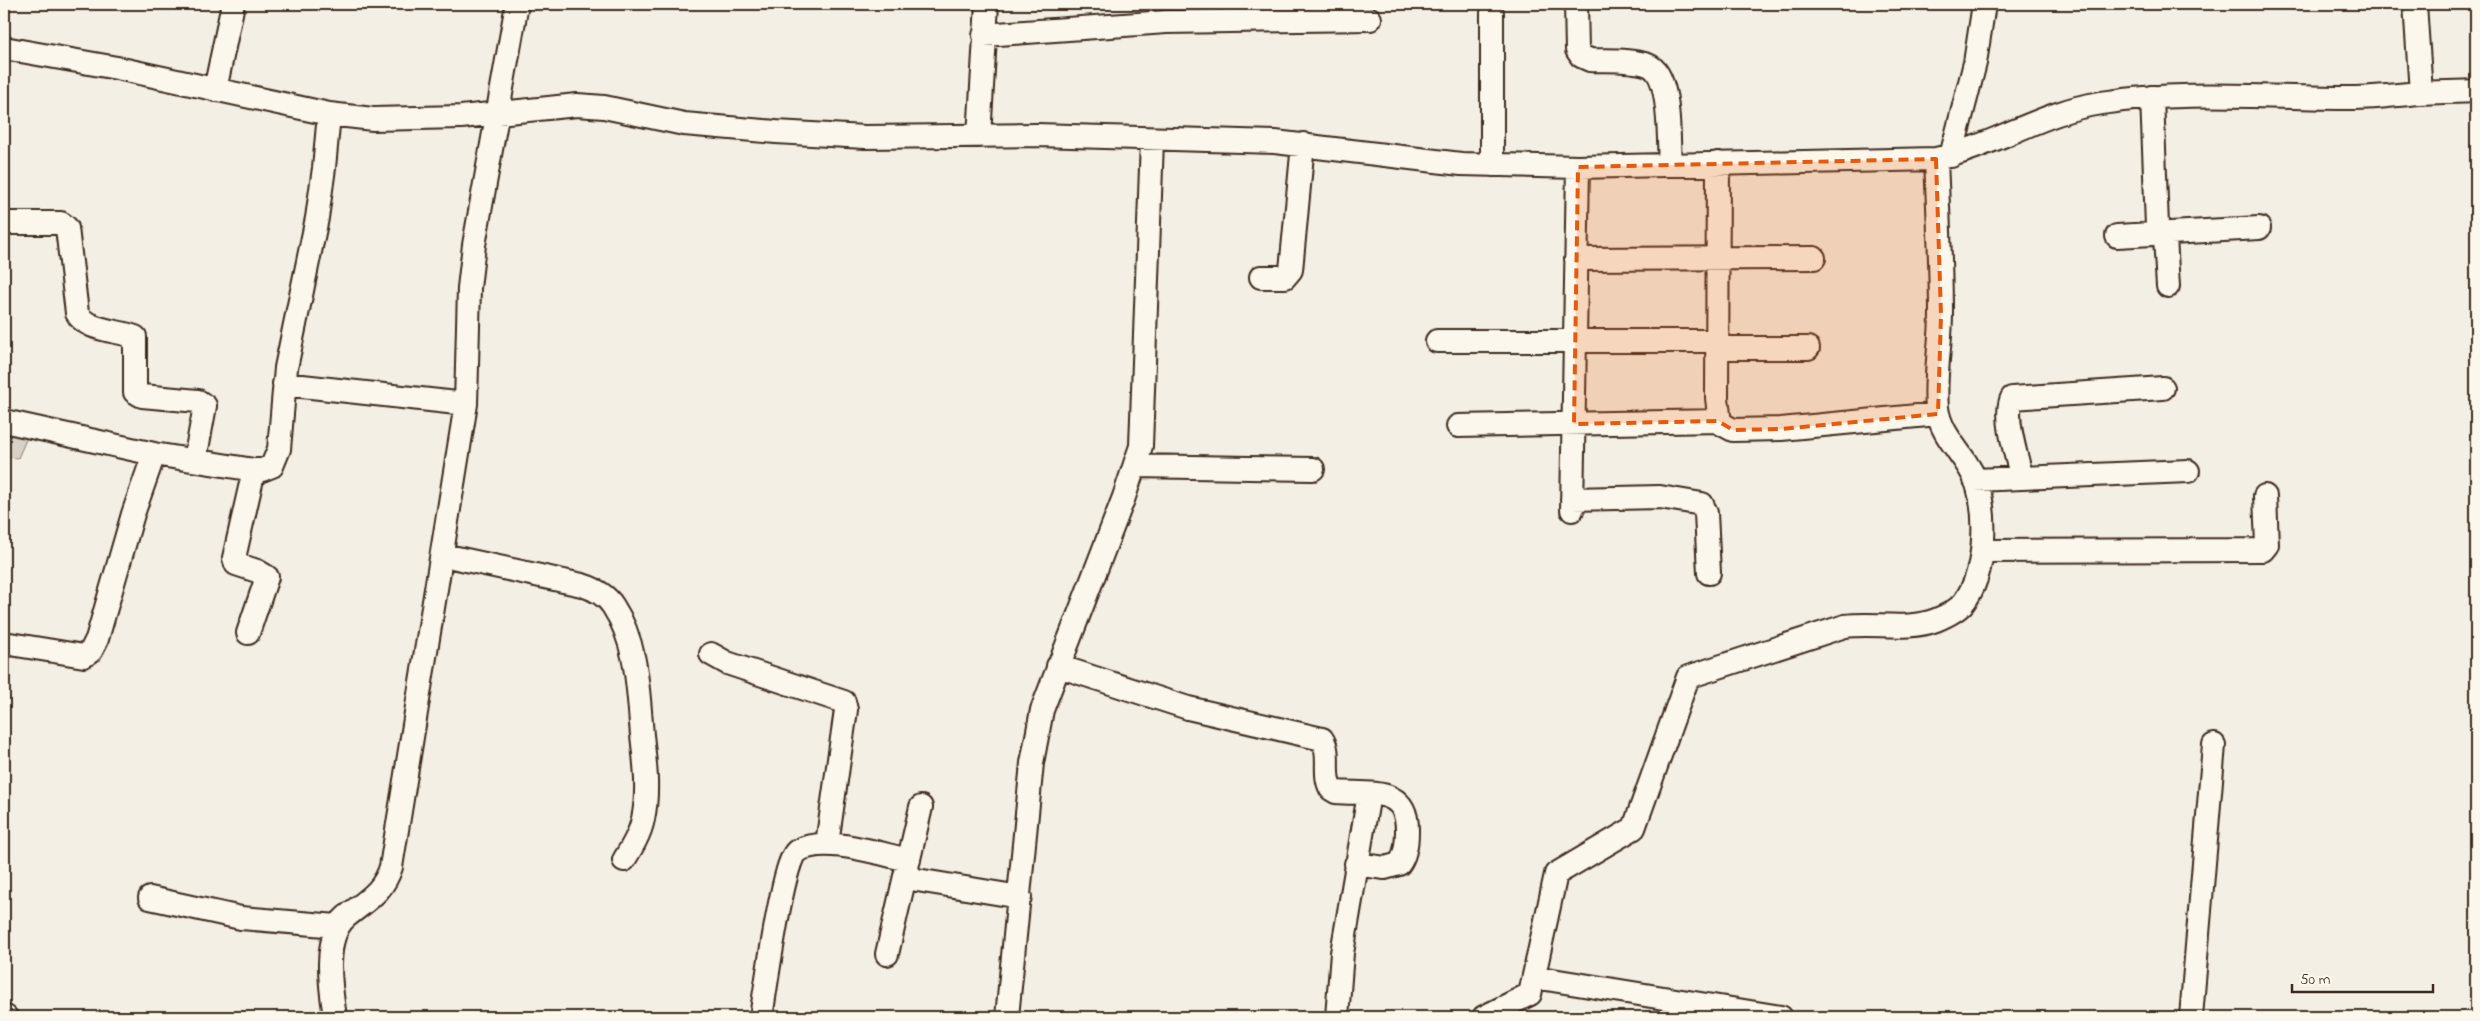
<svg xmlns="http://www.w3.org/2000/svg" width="2480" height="1021" font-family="'Indie Flower',sans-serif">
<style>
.green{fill:#d8d1c6;stroke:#8a7e72}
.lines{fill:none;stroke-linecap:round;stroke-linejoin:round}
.minor-casing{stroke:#3b2a1e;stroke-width:26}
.minor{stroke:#fbf7ec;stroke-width:22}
.marked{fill:#e8590c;fill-opacity:0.2;stroke:#e8590c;stroke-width:4;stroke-dasharray:10 6;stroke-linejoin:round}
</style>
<rect width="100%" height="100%" fill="#f3efe4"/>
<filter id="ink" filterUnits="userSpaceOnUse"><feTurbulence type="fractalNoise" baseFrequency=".02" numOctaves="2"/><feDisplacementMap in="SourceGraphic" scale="10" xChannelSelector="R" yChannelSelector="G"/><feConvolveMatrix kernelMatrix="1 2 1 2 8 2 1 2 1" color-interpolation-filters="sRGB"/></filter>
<g filter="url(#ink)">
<path class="green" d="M4,422L28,435L18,458L4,457Z"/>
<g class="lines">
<defs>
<path id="minor" d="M1576,4L1577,50L1581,56L1590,60C1608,61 1631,59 1648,65C1672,74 1668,142 1670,164
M2415,4L2421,93
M1492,13V165
M984,35L1166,22L1370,19
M4,48L117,68L329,114L373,119L461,117L577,105L604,107L684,124L776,132L865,137L1037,135L1275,142L1461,164L1578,167L1936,159C1992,147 2044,111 2101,103C2185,90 2267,98 2351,98C2374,98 2397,95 2419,93C2438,92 2457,92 2476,91
M215,90L233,4
M2152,97L2157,226L2165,238L2168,286
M979,136L987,4
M1951,156L1975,63L1984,4
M1718,163L1717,398L1720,423L1733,430L1781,429L1938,414
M4,223H61L67,228L77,313C86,331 118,330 135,337V392L142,396L198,401L205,406L195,460
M2117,236L2259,228
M1576,259L1814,258
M1261,277H1285L1291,270L1303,144
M1437,341H1718
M1718,348H1808
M284,384L466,404
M4,421L154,454
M1458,426L1719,421
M1135,466L1313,469
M2022,478C2017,458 2003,416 2012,398L2163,388
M1975,480L2188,471
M1572,499L1660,497L1702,504L1706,513L1709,573
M1572,510L1578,167
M1982,551L2263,550L2267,545L2265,496
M443,555L582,585C595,589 606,595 613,606C638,644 638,692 642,735C645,762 649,792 643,819C640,834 632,847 624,860
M248,633L267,577L257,571L236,564L234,558L254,470
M4,643L84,656L91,651L97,639L133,514L154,454L254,470H262L272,466L279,449L286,368L317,218L324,168L329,114
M711,654L727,663L844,702L846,710L827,844
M1058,666L1188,708L1322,739C1332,753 1322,774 1331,789L1336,792C1369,795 1408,785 1407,831C1407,843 1406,855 1399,864L1385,868L1356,864
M905,878L1020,897
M150,898L241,918L337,926
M887,954L921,807
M1534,977L1781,1017
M4,1017H6
M335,1017C331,990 322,938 346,917C365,901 383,893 391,867L466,404L469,288L474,245L517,4
M761,1017C765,994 783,858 797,851C825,835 879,854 909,860
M1007,1017L1032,763L1042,710L1124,497L1141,446L1152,140
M1337,1017L1342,953L1369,794
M1484,1017L1530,994L1556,874L1634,828L1688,677L1845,626C1875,622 1907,631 1936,620C1946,616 1958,610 1964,602C1986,573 1988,515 1976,481C1966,455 1941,438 1937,408C1934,377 1941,345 1941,314C1941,262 1938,210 1936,159
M2191,1017L2214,745"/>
</defs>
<use href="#minor" class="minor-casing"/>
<use href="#minor" class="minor"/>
</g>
</g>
<path class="marked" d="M1936,159L1941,315L1938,414L1781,429L1733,430L1718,421L1574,424L1578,167Z"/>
<rect width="2480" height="1021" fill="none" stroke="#fbf7ec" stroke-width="20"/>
<rect x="10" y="10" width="2460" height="1001" fill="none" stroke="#3b2a1e" stroke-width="2" filter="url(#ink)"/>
<path d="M2292 984v8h141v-8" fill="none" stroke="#3b2a1e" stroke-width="2.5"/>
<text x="2300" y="984" font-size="15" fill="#3b2a1e" stroke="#fbf7ec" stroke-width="4" paint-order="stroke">50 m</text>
</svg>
